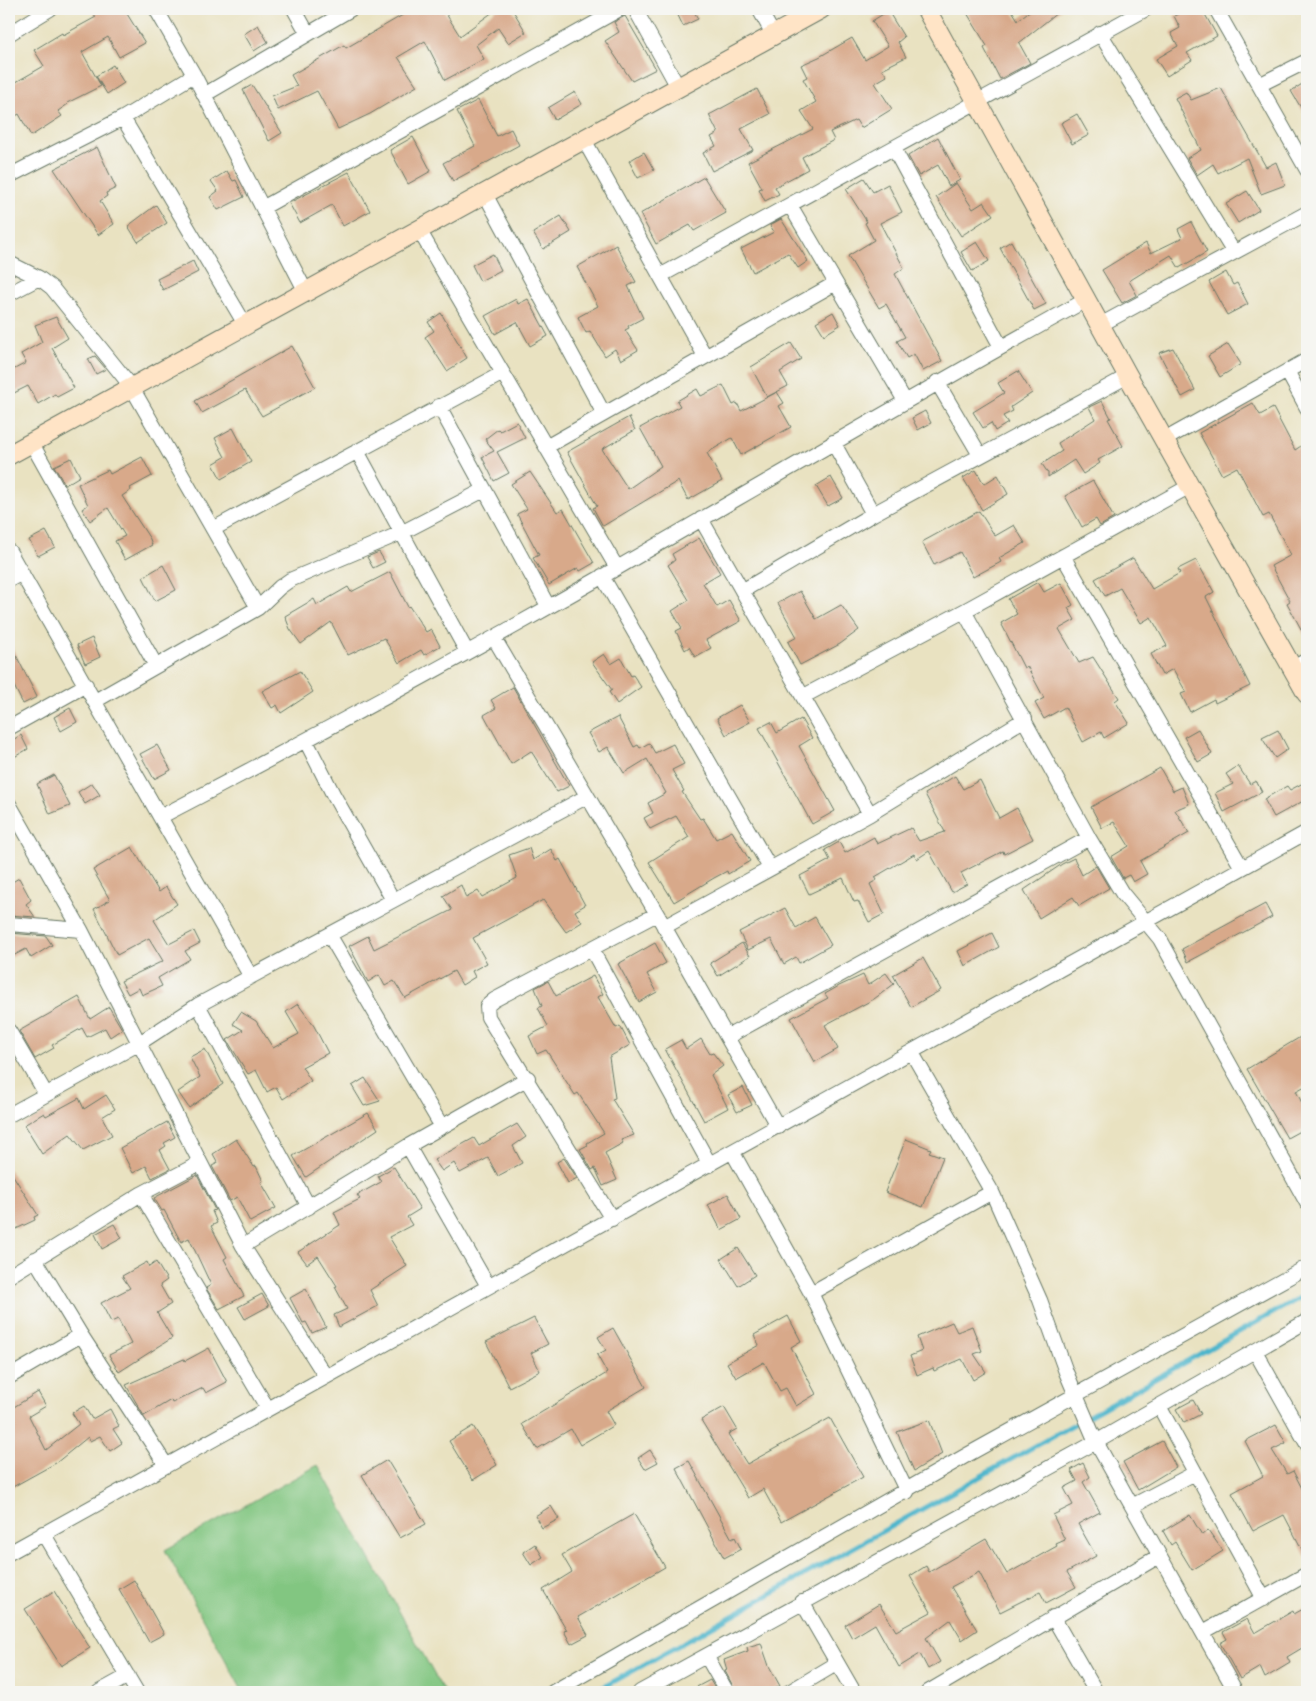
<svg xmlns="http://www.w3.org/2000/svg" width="1316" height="1701" font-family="'IM FELL Double Pica',serif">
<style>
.green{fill:#82c681;stroke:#50825a}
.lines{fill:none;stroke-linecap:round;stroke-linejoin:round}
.stream{stroke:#4eb6cc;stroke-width:5}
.building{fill:#d8a98a}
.street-casing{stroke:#667765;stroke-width:16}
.secondary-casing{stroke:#667765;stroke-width:21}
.street{stroke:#fff;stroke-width:14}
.secondary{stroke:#ffe4c6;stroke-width:19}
</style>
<rect width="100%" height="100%" fill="#f6f6f2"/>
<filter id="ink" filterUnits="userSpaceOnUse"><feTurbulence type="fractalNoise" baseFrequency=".02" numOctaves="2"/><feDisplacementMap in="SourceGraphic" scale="10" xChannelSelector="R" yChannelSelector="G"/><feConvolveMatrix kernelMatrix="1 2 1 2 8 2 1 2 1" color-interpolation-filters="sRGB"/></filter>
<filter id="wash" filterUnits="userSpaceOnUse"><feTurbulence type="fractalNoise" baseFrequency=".0096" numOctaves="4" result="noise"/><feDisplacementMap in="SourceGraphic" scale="20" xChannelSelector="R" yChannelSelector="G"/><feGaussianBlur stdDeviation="1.12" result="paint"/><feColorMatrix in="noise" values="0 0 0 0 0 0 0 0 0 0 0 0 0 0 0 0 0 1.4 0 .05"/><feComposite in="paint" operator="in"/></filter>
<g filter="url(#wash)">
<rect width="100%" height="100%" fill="#e9e2c1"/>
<path class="green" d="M318,1465L444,1692H243L165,1550Z"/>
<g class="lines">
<path class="stream" d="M595,1692L1307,1294"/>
</g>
<g id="blocks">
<path class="building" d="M91,9H124L145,43L119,57L108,37L82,52L101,86L67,103L68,104L58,111L62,116L31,136L19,114L9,120V86L44,66L34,50L62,33L63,35L96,17Z
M413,9H443L460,36L497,9H512L526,32L508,43L498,28L476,45L484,59L445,80L425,41L398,57L417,86L370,114L338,129L317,91L278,110L272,96L297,86L291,75L344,45L346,48Z
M675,9H693L698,19L683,26Z
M975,9H1011L1018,20L1032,9H1062L1019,43L1030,63L1000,79L984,48L987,46L967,13Z
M1188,9H1202L1217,36L1187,53L1192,60L1167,76L1156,59L1178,46L1171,33L1180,28L1174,16Z
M888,11L904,37L898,42L906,57L882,69L887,76L875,83L892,109L861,128L856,120L830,132L834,140L802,157L808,169L775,187L779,194L765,201L759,189L762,188L748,162L813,129L801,111L816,102L803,79L807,77L801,65L819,57L852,38L865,60L888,46L872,21Z
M625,16L656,69L632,81L605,41L619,32L614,22Z
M258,25L268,42L254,51L244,34Z
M113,65L124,83L107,94L96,76Z
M1307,81V118L1291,91Z
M252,85L282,133L269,141L243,90Z
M1221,88L1266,167L1276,162L1285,185L1261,194L1247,158L1218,173L1213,164L1197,175L1187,158L1201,150L1175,98L1186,92L1191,100Z
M757,89L770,114L741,129L753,150L712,171L703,153L716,146L711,137L718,133L709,115Z
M575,92L582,104L555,120L548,108Z
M478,100L497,136L511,129L519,145L453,181L443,163L475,146L457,111Z
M1077,114L1089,135L1072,144L1061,123Z
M413,137L431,171L408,184L390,150Z
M938,137L960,180L949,186L938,165L919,176L908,156Z
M97,147L116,188L106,193L107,196L100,201L114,224L98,235L54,169Z
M644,152L654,170L638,178L629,161Z
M227,171L233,181L236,180L244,197L218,210L210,197L218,191L211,181Z
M349,172L370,211L343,226L332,205L300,223L289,203Z
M704,177L726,213L694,231L690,225L656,244L640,214Z
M864,178L873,192L888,184L902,212L880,223L904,268L895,274L942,361L923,371L914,354L907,358L897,341L905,337L886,304L879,308L848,256L874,240L865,223L867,222L846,189Z
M956,183L973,209L984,202L993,215L961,236L936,197Z
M1247,191L1259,210L1238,223L1226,204Z
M156,205L167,223L138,242L128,226Z
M561,216L571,232L543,249L533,233Z
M781,219L808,261L798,268L788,253L753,272L741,249L774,232L770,225Z
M1191,222L1207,252L1179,268L1171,255L1129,281L1137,295L1122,303L1102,270L1146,243L1151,253L1182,238L1178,229Z
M1011,241L1046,304L1034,310L1000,248Z
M977,242L989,261L972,271L961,252Z
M616,245L636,282L628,286L643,318L628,326L629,328L625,330L638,350L621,360L615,349L605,356L590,331L586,333L578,317L598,306L577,267Z
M493,254L501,270L480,281L472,265Z
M193,261L198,272L163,290L157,279Z
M1226,272L1233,285L1237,283L1248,304L1227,315L1209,282Z
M516,299L518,304L528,299L548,336L530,346L517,322L495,334L485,316Z
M833,312L840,325L824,335L816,322Z
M441,313L467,358L447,371L425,337L434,331L428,322Z
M56,317L68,338L52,348L74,388L57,397L55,394L38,404L28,386L14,393L9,384V372L26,363L21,354L42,342L35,325Z
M791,343L801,359L780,372L788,386L767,397L751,367Z
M1228,344L1241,364L1220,377L1208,356Z
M292,346L315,387L262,416L245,390L202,413L195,401Z
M1173,348L1195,390L1182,397L1159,353Z
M95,356L106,369L96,374L88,359Z
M1018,371L1032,393L1011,407L1013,411L1003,416L1008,423L995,431L991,423L983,428L973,412L1004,393L998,383Z
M723,385L733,405L737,403L741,411L777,392L784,403L779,406L791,427L741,455L732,438L707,453L722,481L688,500L678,481L603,526L593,508L597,506L567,452L629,417L635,430L602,449L628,489L661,466L640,428L680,406L677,401L697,389L701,396Z
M1102,401L1111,418L1108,419L1123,446L1098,460L1100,463L1083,474L1074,460L1048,477V473L1042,464L1062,451L1058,443L1095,419L1089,407Z
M1253,403L1260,415L1273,408L1295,450L1301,446L1307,458V640L1287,603L1290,601L1271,566L1291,555L1269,514L1263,517L1237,467L1222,475L1199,433Z
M925,411L931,423L918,430L912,418Z
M517,422L525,438L497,452L509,473L494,481L482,457L494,451L485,439L498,429L500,431Z
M233,428L251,462L221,479L213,464L225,457L215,438Z
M142,457L152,476L130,488L131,490L122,496L150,539L152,545L125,560L115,541L125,536L108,508L90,521L82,509L88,505L78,484L108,470L110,474Z
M71,458L80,476L65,485L54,466Z
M976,470L984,484L998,475L1008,494L982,510L963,478Z
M530,472L557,512L563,509L594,563L580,571L578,568L549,585L533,558L539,555L517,514L527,509L511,484Z
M831,477L843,498L828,506L816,486Z
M1093,481L1114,518L1100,526L1096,519L1082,527L1065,496Z
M979,511L995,536L1014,525L1025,543L999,558L1001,562L973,577L960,552L934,565L922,542Z
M46,531L55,547L38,556L29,540Z
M699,538L720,573L703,583L717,607L729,600L741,621L706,640L711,648L695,657L689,647L685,650L676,631L682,628L672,611L689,600L668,565L675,560L672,554Z
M379,552L385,562L373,568L367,557Z
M1133,558L1152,589L1180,573L1178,569L1196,560L1214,592L1206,597L1250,686L1215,703L1214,699L1190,712L1181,694L1186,692L1173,669L1162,675L1151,654L1167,646L1151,617L1141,623L1120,588L1105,596L1095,579Z
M163,565L176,590L155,601L143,577Z
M390,572L408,607L409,606L426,632L431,629L440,646L424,655L421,650L399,663L384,638L348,655L331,622L301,644L290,629L285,616L314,599L317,605L348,587L351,592Z
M1038,582L1044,592L1061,583L1073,605L1068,608L1075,620L1059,629L1079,663L1093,657L1119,698L1115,701L1129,723L1104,738L1101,732L1083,742L1065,707L1044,719L1035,703L1044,698L1027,666L1024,668L1001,623L1017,614L1008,599Z
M800,591L816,619L841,605L859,630L840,644L800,665L788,642L797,637L778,603Z
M92,638L100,657L85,664L77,645Z
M9,641L37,697L23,704L9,676Z
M604,654L611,664L621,658L631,676L633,675L641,687L617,704L609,692L612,690L592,662Z
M300,671L313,692L281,713L277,705L272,708L262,691Z
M513,687L569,786L557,792L531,751L511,764L484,715L496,708L491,700Z
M740,705L750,722L726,735L717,718Z
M70,708L77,722L61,731L54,717Z
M618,717L634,747L638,745L640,748L649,743L655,753L673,744L684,764L672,770L684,791L682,792L700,819L703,818L716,839L732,831L750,861L728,874L727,871L714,878L674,902L649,862L689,837L676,816L650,829L644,818L653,813L648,803L666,793L647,759L624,773L608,747L599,752L588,733Z
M801,719L812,738L799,746L835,811L812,824L759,728L771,722L777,733Z
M1198,729L1212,754L1198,762L1184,737Z
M1278,730L1288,749L1275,758L1262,738Z
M21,735L28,749L9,760V742Z
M157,745L171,770L154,779L140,754Z
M1238,766L1250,784L1256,781L1262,792L1224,812L1215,793L1233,784L1226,774Z
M1160,768L1173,791L1182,787L1189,804L1175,810L1189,833L1140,861L1147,874L1133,882L1129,875L1123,878L1111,857L1129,846L1114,822L1102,828L1091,807Z
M54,775L70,806L50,814L37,784Z
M955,776L963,789L980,780L999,818L1017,808L1033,839L1004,854L1003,851L961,873L967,884L952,892L929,851L917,859L914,854L875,877L877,880L870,884L884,914L869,922L858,901L854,902L843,878L809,894L800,876L830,860L825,850L839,842L845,853L874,837L877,844L911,828L919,841L945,832L925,794Z
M1307,781V799L1274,817L1264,799L1287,786L1290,790Z
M92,783L100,795L85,804L78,792Z
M132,847L159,892L166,887L177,904L154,920L169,944L194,931L200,943L185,951L190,959L158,978L162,986L142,995L139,988L128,994L121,981L163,961L149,938L117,955L94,909L110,900L93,870Z
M529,848L533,860L551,849L557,861L560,859L585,905L575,911L582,922L566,932L543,900L473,938L487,963L472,971L475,977L462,985L454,971L405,998L394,981L385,986L379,975L368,982L349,946L368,936L374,949L452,910L443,896L461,885L466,898L478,891L482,897L517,878L509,855Z
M1074,858L1082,875L1096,866L1109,888L1079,906L1073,897L1039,918L1024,890L1062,864Z
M19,878L31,900L26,904L35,917L9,915V884Z
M1265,904L1272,917L1188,962L1182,949Z
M785,908L796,928L815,917L831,945L799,963L796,957L784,964L771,939L748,950L739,932Z
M9,933L46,936L52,945L31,958L26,949L9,958Z
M992,933L999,947L965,966L958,951Z
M655,943L666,963L647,974L657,992L639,1002L618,964Z
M742,943L750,956L718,976L710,963Z
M923,958L941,990L911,1007L893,975Z
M886,973L894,984L874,999L825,1025L838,1049L815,1062L791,1018L828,998L825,994L839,986L863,975L868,985Z
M593,976L603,994L598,997L616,1028L620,1026L630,1045L609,1057L615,1098L612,1099L634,1135L621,1140L623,1143L605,1153L617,1180L603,1186L595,1168L592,1170L580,1149L588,1145L587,1143L604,1133L578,1093L575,1095L546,1050L537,1054L529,1036L548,1026L538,1008L542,1006L535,988L548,981L556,996Z
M79,997L90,1019L109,1007L122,1029L110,1037L105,1028L87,1037L82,1028L52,1045L54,1048L35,1059L19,1031Z
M298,1004L314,1026L328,1053L302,1067L311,1081L283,1099L276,1087L267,1092L256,1070L248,1074L227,1040L243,1030L233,1024L241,1012L256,1021L273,1048L299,1034L286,1012Z
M1307,1033V1085L1296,1091L1307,1113V1127L1287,1138L1247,1069Z
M701,1039L710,1054L713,1053L723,1066L711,1075L728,1108L704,1121L665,1049L681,1040L686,1049Z
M205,1049L223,1084L189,1108L178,1092L200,1077L190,1057Z
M365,1078L380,1101L364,1106L352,1086Z
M743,1087L752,1105L737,1112L728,1095Z
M106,1095L115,1109L102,1117L112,1135L83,1150L70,1134L42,1154L24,1125L44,1113L46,1116L79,1098L84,1109Z
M368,1113L378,1129L306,1177L293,1156Z
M167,1122L175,1137L164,1143L166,1146L160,1150L170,1169L152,1178L146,1166L133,1173L120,1148Z
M517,1124L526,1137L513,1146L522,1163L498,1176L488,1158L460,1173L454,1163L442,1171L434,1160L474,1138L479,1146Z
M236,1139L254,1167L256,1166L263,1181L261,1182L276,1208L250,1222L237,1197L230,1201L212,1166L218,1163L213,1154Z
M906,1139L931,1149L929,1152L943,1157L923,1207L885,1192Z
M564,1158L577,1178L568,1183L557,1162Z
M394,1167L420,1209L407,1217L412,1225L389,1237L407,1266L370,1290L378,1306L339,1327L334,1315L347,1309L335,1287L337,1286L318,1256L307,1264L298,1252L340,1225L334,1212L360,1199L357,1195L381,1182L378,1176Z
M9,1169L38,1215L34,1217L35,1220L16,1229L9,1215Z
M197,1175L215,1210L212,1211L217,1223L211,1226L227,1257L224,1259L244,1296L219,1309L206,1288L211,1285L189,1238L181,1242L164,1210L162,1211L154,1198Z
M728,1194L741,1219L721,1230L708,1205Z
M114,1224L122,1238L102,1249L95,1234Z
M738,1248L755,1275L738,1286L721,1259Z
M147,1262L149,1267L156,1262L167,1280L160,1285L171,1304L157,1313L172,1338L119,1372L109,1355L131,1344L118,1319L111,1322L101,1303L130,1288L122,1276Z
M306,1289L326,1327L312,1333L306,1322L303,1323L290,1298Z
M262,1294L269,1306L245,1319L238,1307Z
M788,1316L801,1341L791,1347L816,1394L796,1406L786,1388L780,1391L764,1362L736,1378L727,1363L759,1345L754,1335Z
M534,1318L548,1344L531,1353L540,1371L509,1387L486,1342Z
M952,1322L957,1332L972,1326L982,1351L974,1354L986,1372L973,1380L962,1359L934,1371L933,1368L917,1375L910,1356L922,1351L917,1337Z
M613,1328L646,1387L606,1411L614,1425L580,1445L571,1429L537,1449L522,1424L607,1373L597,1355L606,1350L598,1337Z
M209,1348L227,1382L206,1393L203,1388L172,1403L171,1400L144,1416L126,1385L184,1359L185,1361Z
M38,1392L46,1406L29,1416L46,1450L79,1424L72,1413L84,1406L92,1419L110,1409L119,1426L113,1429L122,1443L110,1451L100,1436L90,1441L88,1437L56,1463L9,1489V1410Z
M1193,1400L1201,1414L1184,1423L1176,1409Z
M724,1407L737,1429L728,1434L747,1464L830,1418L863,1477L781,1522L763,1489L748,1498L701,1420Z
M929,1420L942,1454L914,1471L897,1432Z
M1276,1425L1286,1443L1272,1450L1287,1474L1293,1471L1307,1498V1559L1284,1515L1253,1531L1232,1493L1263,1476L1245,1441Z
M473,1426L497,1465L473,1480L449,1441Z
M1162,1441L1176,1467L1138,1490L1123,1462Z
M650,1450L658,1462L645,1469L638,1458Z
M387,1460L426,1524L400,1538L362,1475Z
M689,1461L732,1539L735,1537L741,1549L724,1558L676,1468Z
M1083,1463L1090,1477L1083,1482L1100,1512L1078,1524L1096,1556L1067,1572L1076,1587L1046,1603L1040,1592L1000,1612L979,1572L951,1587L977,1630L962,1640L950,1620L926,1638L940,1662L928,1669L920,1654L899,1667L875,1624L852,1638L845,1625L879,1604L896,1631L931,1612L910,1576L926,1566L929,1572L986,1539L1007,1574L1057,1546L1056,1544L1065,1540L1053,1515L1073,1505L1064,1488L1077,1481L1071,1470Z
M551,1506L559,1519L542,1528L535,1516Z
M634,1514L665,1567L578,1617L588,1635L571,1644L564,1631L567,1630L543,1590L572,1572L562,1555Z
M1190,1515L1202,1535L1208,1530L1223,1551L1192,1570L1175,1542L1171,1545L1163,1531Z
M535,1544L543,1557L531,1565L523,1552Z
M134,1580L164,1634L149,1642L119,1589Z
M54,1591L90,1648L61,1666L25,1609Z
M1307,1607V1645L1287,1657L1290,1663L1265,1678L1260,1667L1240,1679L1220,1643L1227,1639L1223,1632L1247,1619L1255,1633L1293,1611L1294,1614Z
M761,1643L769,1666L780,1686L769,1692H736L725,1671L727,1670L724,1660L748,1651L747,1647Z
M710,1680L717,1692H687Z"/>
</g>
</g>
<g filter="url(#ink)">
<use href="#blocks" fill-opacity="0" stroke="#667765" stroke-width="1"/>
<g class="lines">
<defs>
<path id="street" d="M156,9L194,75L306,292
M294,9L308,34
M635,9L678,87
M759,9L773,34
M1216,9L1307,170
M1100,33L1233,251
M9,34L50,9
M1259,85L1307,61
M204,95L351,9
M123,118L246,326
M583,138L705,356
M894,149L1001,347
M9,176L123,118L194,75
M485,194L604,414
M790,205L905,401
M264,207L620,9
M419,230L617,568
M9,263L39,278L52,288L131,386L258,608
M660,276L1146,9
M9,294L39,278
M1100,325L1307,213
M1287,371L1307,408
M937,382L980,455
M439,406L548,606
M1164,440L1307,360
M31,442L156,666
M833,442L873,514
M546,447L834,284
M357,451L467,652
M701,519L870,814
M213,529L503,373
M9,551L251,977
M1063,556L1242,868
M602,576L770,868
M9,580L22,573
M742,591L873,514L1128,376
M964,611L1089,838L1122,893L1160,939L1307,1203
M494,638L657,914L778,1127
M1293,668L1307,660
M804,696L964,611L1190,486
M95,701L258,608L280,587L290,580L401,533L484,490
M9,728L86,685
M306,741L333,794L393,900
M9,804L81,930L243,1246L326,1377
M160,817C310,739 458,659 605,575C765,483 924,389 1086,300
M9,924L81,930
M664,927L870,814L1025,719
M330,936L442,1127
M592,950L710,1165
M198,1005L309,1207
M9,1031L46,1094
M727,1037L1089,838
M912,1053L992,1192L1040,1300L1066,1372L1096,1442L1236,1692
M9,1115L138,1044L198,1005L586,797
M408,1146L488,1286
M733,1153L811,1293L907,1492
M141,1194L268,1409
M612,1219L488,1017L487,1006L494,1000L657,914
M243,1246L408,1146L528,1078
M35,1259L81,1335L166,1465
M9,1276L141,1194L200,1163
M811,1293L992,1192
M1255,1351L1307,1444
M9,1377L81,1335
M1159,1406L1264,1599
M1132,1506L1195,1473
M43,1533L137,1692
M9,1553L1307,832
M802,1602L854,1692
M1053,1617L1096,1692
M1203,1632L1307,1574
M707,1657L727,1692
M99,1692L128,1676
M553,1692L967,1455L1307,1267
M640,1692L1096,1442L1307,1321
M789,1692L836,1664
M928,1692L1159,1556"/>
<path id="secondary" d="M926,9L1128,376L1307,694
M9,455L821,9"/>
</defs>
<use href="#street" class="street-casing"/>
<use href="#secondary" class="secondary-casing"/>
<use href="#street" class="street"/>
<use href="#secondary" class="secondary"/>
</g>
</g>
<rect width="1316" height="1701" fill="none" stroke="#f6f6f2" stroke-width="30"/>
</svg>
